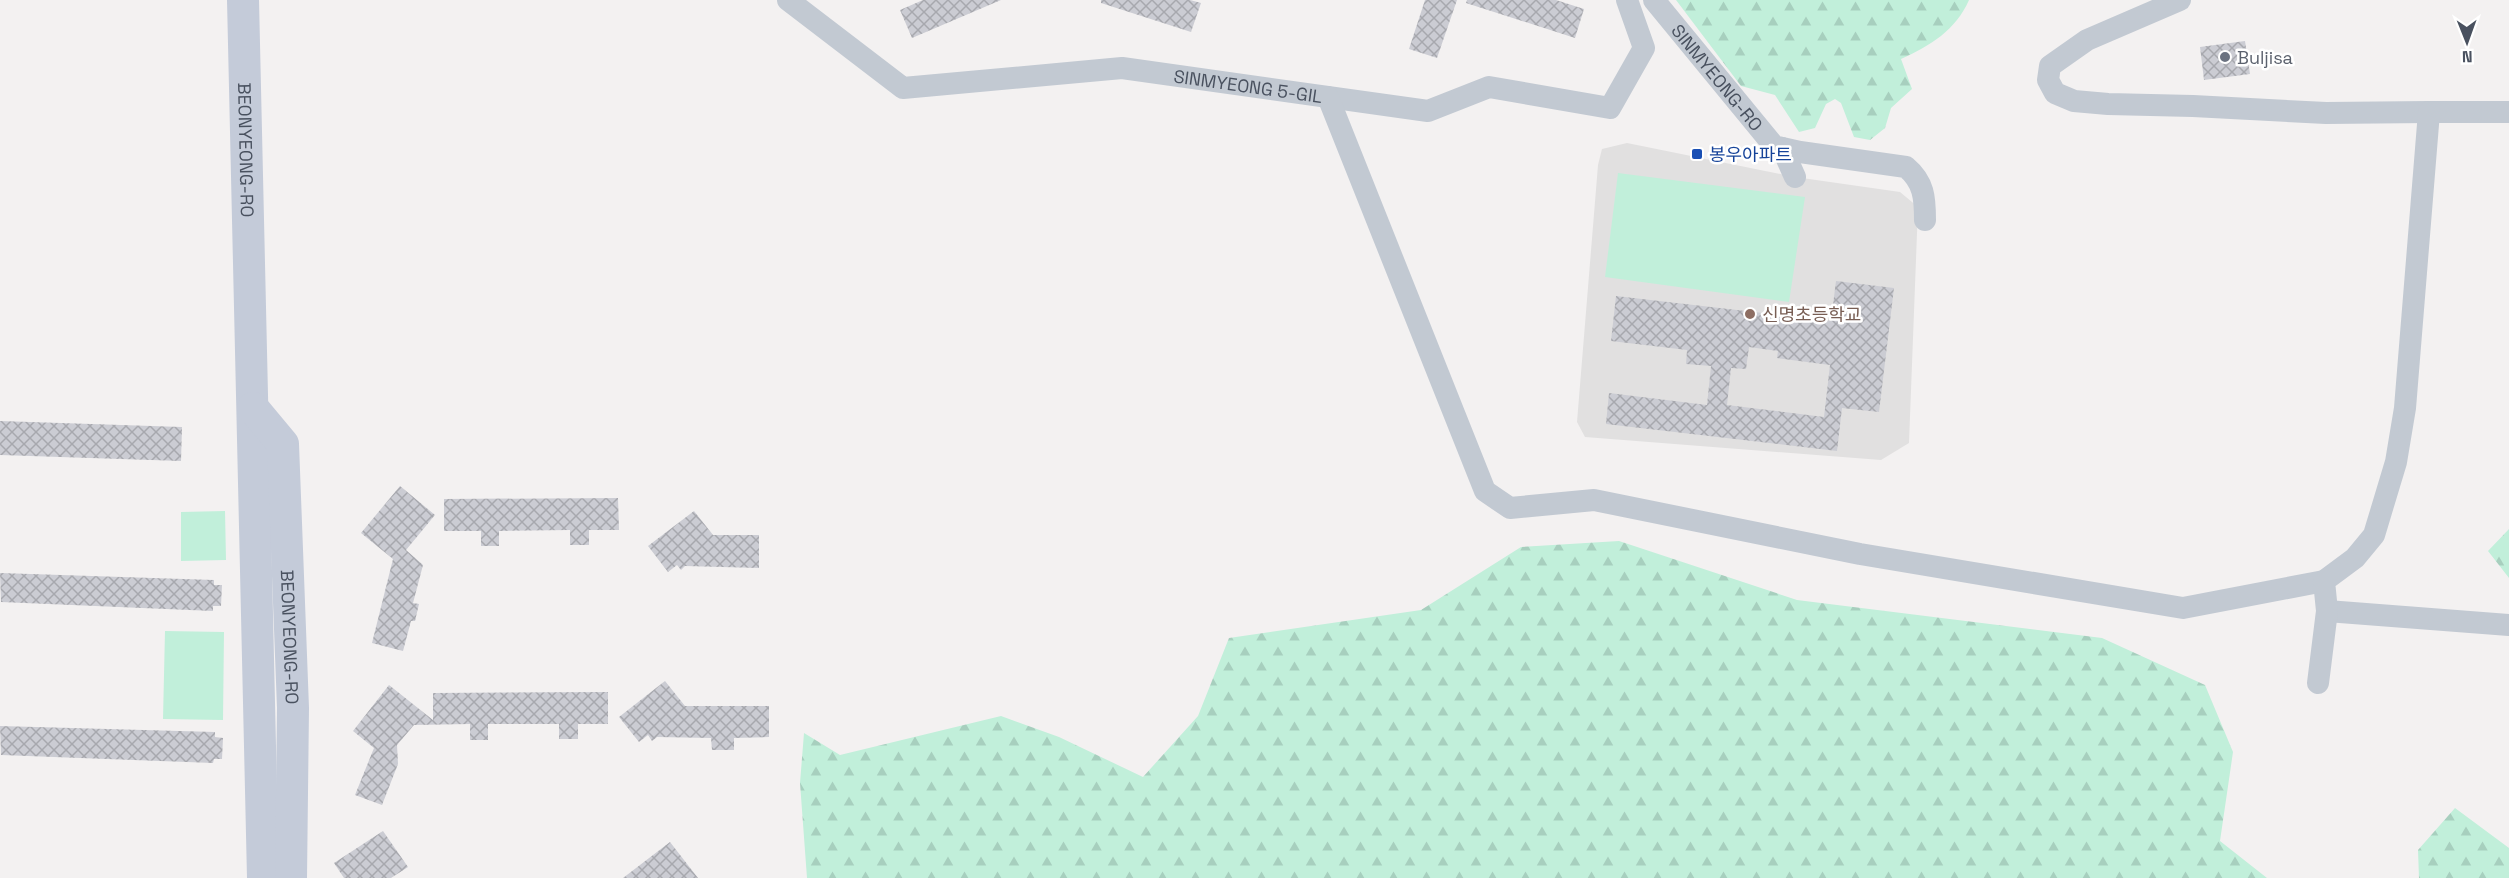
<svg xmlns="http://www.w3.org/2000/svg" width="2509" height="878" font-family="'Space Grotesk','Noto Sans KR',sans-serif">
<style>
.education{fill:#e1e0e0}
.green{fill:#c1efda}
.forest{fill:url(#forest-firs)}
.building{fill:url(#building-cross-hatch);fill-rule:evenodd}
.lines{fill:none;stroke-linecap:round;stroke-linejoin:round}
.minor{stroke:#c2c9d2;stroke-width:22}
.secondary{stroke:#c4cbd9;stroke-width:32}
.worship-dot{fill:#6b7280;stroke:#fff;stroke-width:2}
.transit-dot{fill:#1a4fb4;stroke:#fff;stroke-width:2}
.education-dot{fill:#8d6e63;stroke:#fff;stroke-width:2}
.labels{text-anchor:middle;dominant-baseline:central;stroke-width:5;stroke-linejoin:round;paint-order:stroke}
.worship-label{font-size:18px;fill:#5b616d;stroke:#fff;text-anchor:start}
.street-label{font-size:18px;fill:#49515f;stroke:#fff}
.transit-label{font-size:18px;fill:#164399;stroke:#fff;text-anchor:start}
.education-label{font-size:18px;fill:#785e54;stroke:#fff;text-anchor:start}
</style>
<defs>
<pattern id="forest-firs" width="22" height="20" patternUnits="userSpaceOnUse" patternTransform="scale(1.5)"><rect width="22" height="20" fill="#c1efda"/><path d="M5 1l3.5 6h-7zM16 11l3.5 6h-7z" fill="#a7cfbe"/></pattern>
<pattern id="building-cross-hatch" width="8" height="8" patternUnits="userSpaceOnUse" patternTransform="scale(1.5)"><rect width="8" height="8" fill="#cbccd3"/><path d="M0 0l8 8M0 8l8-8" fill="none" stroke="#a7a8ae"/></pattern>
</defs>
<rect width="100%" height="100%" fill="#f3f1f1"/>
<path class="education" d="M1627,143L1795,177L1900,192L1918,207L1909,443L1881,460L1585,437L1577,422L1598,165L1602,149Z"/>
<path class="green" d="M1618,173L1805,197L1789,302L1605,277Z
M225,511L226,560L181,561V512Z
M165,631L224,632L223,720L163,719Z"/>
<path class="forest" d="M1676,0H1969C1956,30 1930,46 1901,59L1912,89L1891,108L1885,128L1870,140L1854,137L1841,103L1835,99L1826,104L1815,128L1799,132L1775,95L1741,86Z
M2509,529V578L2488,551Z
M1619,541L1797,600L2102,638L2205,685L2233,752L2220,841L2267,878H807L800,783L804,733L840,755L1001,716L1059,737L1143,777L1198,716L1229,638L1421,610L1521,547Z
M2455,808L2509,848V878H2419L2418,850Z"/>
<path class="building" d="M923,0H1001L912,38L900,10Z
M1101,0H1190L1201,3L1191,32L1101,3Z
M1425,0H1457L1437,58L1409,49Z
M1467,0H1556L1584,9L1575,38L1466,3Z
M2245,41L2250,74L2204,80L2200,47Z
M1836,281L1894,288L1879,412L1842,408L1837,451L1606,424L1609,393L1707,405L1711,366L1686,364L1687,350L1611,341L1616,296L1831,321ZM1749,347L1778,351L1777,358L1830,365L1824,417L1727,405L1731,368L1746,369Z
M0,421L182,427L181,461L0,455Z
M400,486L435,515L406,550L423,565L413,603L419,604L415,621H411L403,651L372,643L393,559L361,533Z
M618,498L619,530H589V545H570V530L499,531V546H481V531H444V499Z
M694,511L713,535H759V568L685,566L681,570L677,565L668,572L648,546Z
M0,573L214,580V585H222L221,606H213V611L1,602Z
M665,681L685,706H769V737L734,738V750H712L711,738L657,737L652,741L648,735L639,742L619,717Z
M389,685L433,720V693L608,692V724H578V739H559V724H488V740H470V724L414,725L397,745L398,764L382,805L355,795L374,748L353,731Z
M0,726L215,732V737L223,738L222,759H214L213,763L1,755Z
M383,831L408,867L391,878H344L334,863Z
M670,842L698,878H623Z"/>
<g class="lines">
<g class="minor">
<path id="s1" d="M788,0L903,88L1122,68L1428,111L1489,87L1610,108L1644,48L1627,0"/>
<path id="s2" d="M1654,0L1774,146L1800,152L1906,167C1924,182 1925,198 1925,220"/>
<path d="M2180,0L2087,40L2050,66L2048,80L2055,93L2074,101L2108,104L2193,106L2326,113L2429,112"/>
<path d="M1328,97L1485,491L1510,508L1594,500L1860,554L2183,608L2324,581"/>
<path d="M1782,148L1795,177"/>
<path d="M2327,611L2509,625"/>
<path d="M2318,683L2327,611L2324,581L2355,558L2374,535L2396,462L2405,408L2429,112H2509"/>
</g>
<g class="secondary">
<path id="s3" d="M243,0L263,878"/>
<path id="s4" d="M253,408L283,444L293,708L291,878"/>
</g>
</g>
<circle class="worship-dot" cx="2225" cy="57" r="6"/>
<rect class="transit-dot" x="1691" y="148" width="12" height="12" rx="3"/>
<circle class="education-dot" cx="1750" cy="314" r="6"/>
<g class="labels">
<g class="worship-label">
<text x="2237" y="57">Buljisa</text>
</g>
<g class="street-label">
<text stroke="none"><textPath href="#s2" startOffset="100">SINMYEONG-RO</textPath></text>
<text stroke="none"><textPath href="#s1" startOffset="492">SINMYEONG 5-GIL</textPath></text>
<text stroke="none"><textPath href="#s3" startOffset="150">BEONYEONG-RO</textPath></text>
<text stroke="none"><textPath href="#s4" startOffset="240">BEONYEONG-RO</textPath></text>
</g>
<g class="transit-label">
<text x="1709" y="154">봉우아파트</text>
</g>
<g class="education-label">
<text x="1762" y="314">신명초등학교</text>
</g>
</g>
<g transform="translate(2467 42) rotate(179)" stroke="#ffffff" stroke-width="4.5" paint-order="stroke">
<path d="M0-4.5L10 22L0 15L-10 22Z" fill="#49515f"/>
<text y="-9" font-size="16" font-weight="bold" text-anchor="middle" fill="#49515f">N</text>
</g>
</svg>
